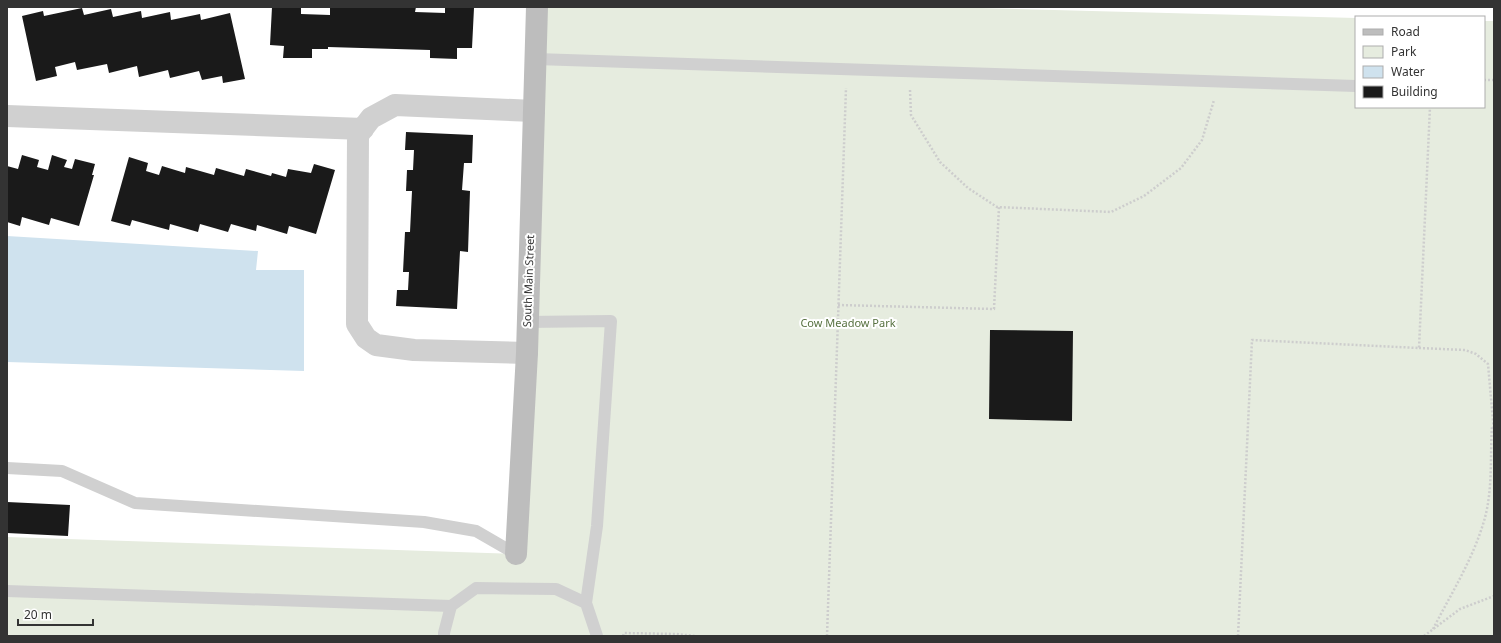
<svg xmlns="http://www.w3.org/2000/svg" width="1501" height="643" font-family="'Noto Sans',sans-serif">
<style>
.green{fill:#e6ecdf}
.water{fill:#cfe2ee}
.building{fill:#1a1a1a}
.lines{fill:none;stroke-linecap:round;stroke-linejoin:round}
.path{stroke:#cdcdcd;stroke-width:2.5;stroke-dasharray:2 2;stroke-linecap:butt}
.lane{stroke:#d0d0d0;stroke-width:12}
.street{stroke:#d0d0d0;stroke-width:22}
.secondary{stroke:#bdbdbd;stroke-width:22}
.labels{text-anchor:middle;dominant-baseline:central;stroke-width:4;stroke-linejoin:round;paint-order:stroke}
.street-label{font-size:11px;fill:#333;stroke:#fff}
.park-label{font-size:11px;fill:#56703f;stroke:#fff}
</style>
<rect width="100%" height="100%" fill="#fff"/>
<path class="green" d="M537,7H944L1356,18V107H1484V21H1494V636H7V537L516,554Z"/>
<path class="water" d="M7,236L258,251L256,270H304V371L7,362Z"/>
<path class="building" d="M272,7H301V14L330,15V7H416L415,12L445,13V7L474,8L472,48H457V59L430,58V50L328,47V49H312V58H283L284,46L270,45Z
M82,8L84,15L111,9L113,17L141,11L142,18L170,12L171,20L200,14L201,20L230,13L245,79L223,83L222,76L202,80L199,71L170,78L168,70L139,77L137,66L109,73L107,64L77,70L75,62L55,67L57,76L36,81L22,16L43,11L44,16Z
M406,132L473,135L472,163H464L462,190L470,191L468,252L460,251L457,309L396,306L397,290H408L409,272H403L405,232H410L412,191H406L407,170H413L414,150H405Z
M22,155L39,160L37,167L48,170L52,155L67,160L64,167L72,169L75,159L95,164L92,175H94L79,226L51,218L49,225L22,217L20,226L7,222V166L18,169Z
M129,157L148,163L146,171L159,175L162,166L185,173L186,167L214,175L216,168L244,176L246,169L271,176L272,173L286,177L288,169L311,173L314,164L335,170L316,234L289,226L287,234L257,225L256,231L231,224L228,232L200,224L198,232L170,224L169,230L132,220L130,226L111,221Z
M990,330L1073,331L1072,421L989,419Z
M7,502L70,505L68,536L7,533Z"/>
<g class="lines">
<path class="path" d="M1484,80H1494
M910,90L911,115L940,162L968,188L997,207L1111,212L1144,196L1181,168L1202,140L1214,100
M838,305L994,309L999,207
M1419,348L1465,350L1476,354L1488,364L1494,432
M1433,629C1451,594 1473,559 1484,521C1493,491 1490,456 1492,426
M623,636L624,633L676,634L696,636
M827,636L846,88
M1238,636L1252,340L1419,348L1430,107
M1424,636L1460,609L1494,596"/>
<path class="lane" d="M536,59L1356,86
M526,322L611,321L597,526L586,603
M7,468L62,471L135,503L424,522L476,531L516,554
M7,591L451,606
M444,636V633L451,606L476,588L556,589L586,603L597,636"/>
<path class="street" d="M7,116L363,129
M527,353L414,350L376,345L366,338L357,324L358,135L371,118L395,105L534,111"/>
<path class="secondary" d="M516,554L527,353L537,7"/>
</g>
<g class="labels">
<g class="street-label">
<text transform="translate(528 281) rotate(-88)">South Main Street</text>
</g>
<g class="park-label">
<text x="848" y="322">Cow Meadow Park</text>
</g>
</g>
<rect width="1501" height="643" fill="none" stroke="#333333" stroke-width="16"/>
<rect x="1355" y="16" width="130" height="92" fill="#ffffff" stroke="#adadad"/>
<rect x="1363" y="29" width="20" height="6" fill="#bdbdbd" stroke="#adadad"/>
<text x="1391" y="36" font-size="12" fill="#333333">Road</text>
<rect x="1363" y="46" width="20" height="12" fill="#e6ecdf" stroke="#adadad"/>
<text x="1391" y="56" font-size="12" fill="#333333">Park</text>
<rect x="1363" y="66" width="20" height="12" fill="#cfe2ee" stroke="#adadad"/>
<text x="1391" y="76" font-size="12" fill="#333333">Water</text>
<rect x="1363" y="86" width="20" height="12" fill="#1a1a1a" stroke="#adadad"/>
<text x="1391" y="96" font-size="12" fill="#333333">Building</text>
<path d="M18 619v6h75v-6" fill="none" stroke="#333333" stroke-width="2"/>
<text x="24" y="619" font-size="12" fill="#333333" stroke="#ffffff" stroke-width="3" paint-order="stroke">20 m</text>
</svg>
